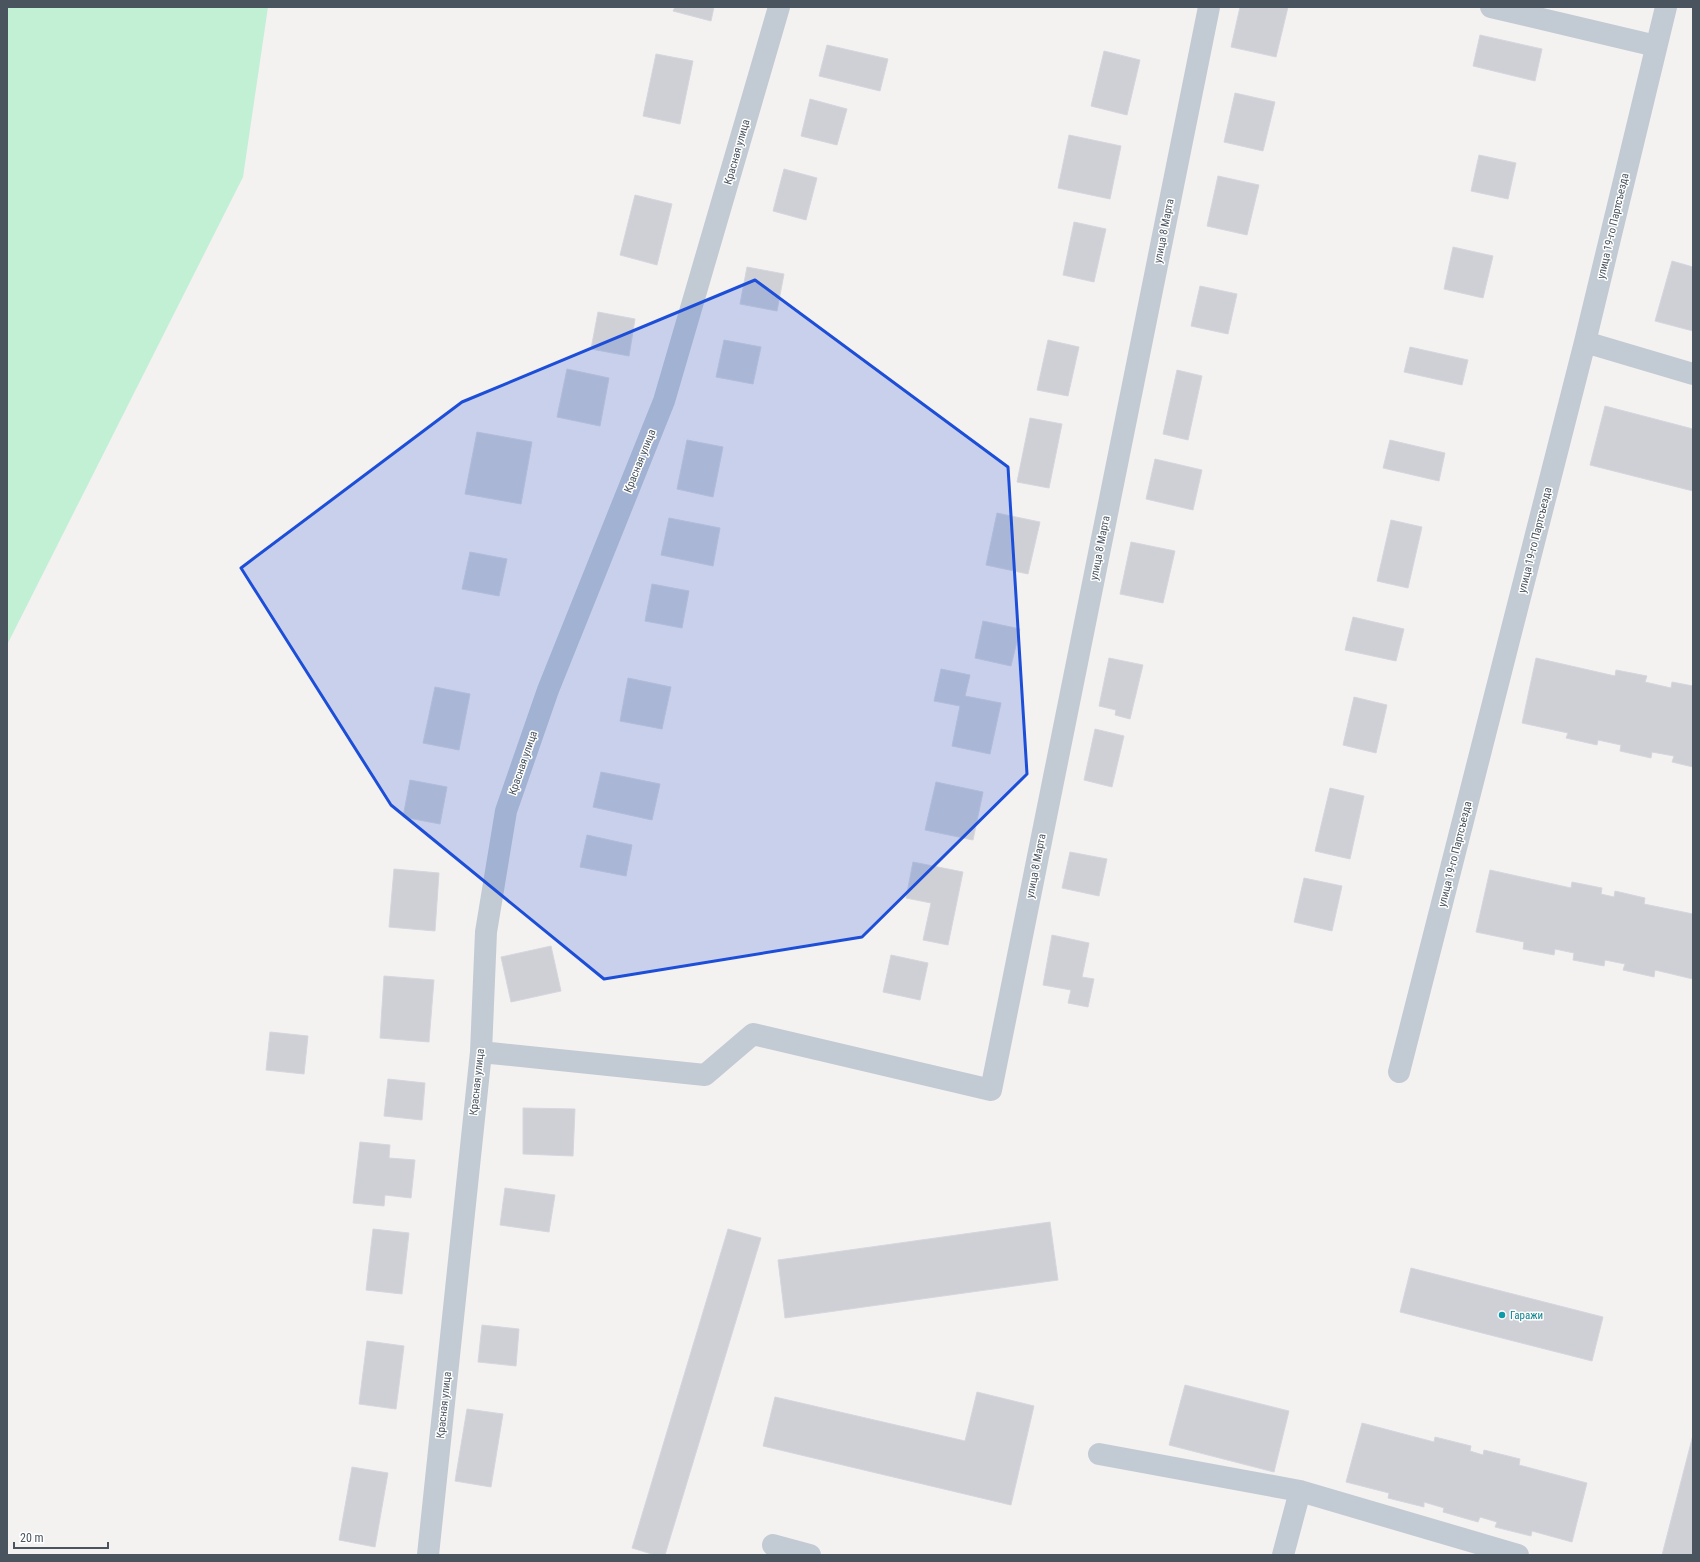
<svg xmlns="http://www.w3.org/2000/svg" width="1700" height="1562" font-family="'Roboto Condensed',sans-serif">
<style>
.green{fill:#c1f0d4}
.building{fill:#ced0d6;stroke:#d5d7dd}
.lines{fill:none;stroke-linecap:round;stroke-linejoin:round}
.minor{stroke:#c2cbd3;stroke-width:22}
.marked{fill:#1d4ed8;fill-opacity:0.2;stroke:#1d4ed8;stroke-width:3;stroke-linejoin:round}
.culture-dot{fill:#0f9aa8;stroke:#fff;stroke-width:1.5}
.labels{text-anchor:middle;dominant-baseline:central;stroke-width:3;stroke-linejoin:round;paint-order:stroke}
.street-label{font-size:11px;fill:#49545f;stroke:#fff}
.culture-label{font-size:11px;fill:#0d838f;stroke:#fff;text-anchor:start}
</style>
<rect width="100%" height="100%" fill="#f4f1f1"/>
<path class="green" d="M7,7H268L243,177L7,645Z"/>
<path class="building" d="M675,7H714L711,21L673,11Z
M1240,7H1288L1276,57L1231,47Z
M1480,35L1542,49L1535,81L1473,66Z
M827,45L888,59L880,91L819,76Z
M1104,51L1140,60L1127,115L1091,106Z
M656,54L693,61L680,124L643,116Z
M1235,93L1275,102L1263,151L1224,142Z
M810,99L847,109L837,145L801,136Z
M1069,135L1121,146L1110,199L1058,188Z
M1479,155L1516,163L1508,199L1471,191Z
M784,169L817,178L806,220L773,211Z
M1218,176L1259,185L1247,235L1207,226Z
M635,195L672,204L657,265L620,255Z
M1074,222L1106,229L1094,282L1063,275Z
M1453,247L1493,256L1483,298L1444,289Z
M1672,261L1693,267V331L1655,321Z
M747,267L784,274L777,311L740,304Z
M1200,286L1237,294L1228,334L1191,326Z
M598,312L635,319L629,356L591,349Z
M724,340L761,347L753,384L716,377Z
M1048,340L1079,347L1068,396L1037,390Z
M1410,347L1468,360L1462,385L1404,372Z
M567,369L609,378L600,426L557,417Z
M1177,370L1202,376L1188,440L1163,434Z
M1605,406L1693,429V491L1590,465Z
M1030,418L1062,424L1049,488L1017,482Z
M477,432L532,442L521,504L465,494Z
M687,440L723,447L713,497L677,489Z
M1390,440L1445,453L1439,481L1383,468Z
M1155,459L1202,470L1193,510L1146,499Z
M997,513L1040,522L1028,574L986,565Z
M669,518L720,528L713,566L661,555Z
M1391,520L1422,527L1408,588L1377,581Z
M1131,542L1175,551L1163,603L1120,594Z
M470,552L507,559L499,596L462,589Z
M652,584L689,591L682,628L645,621Z
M1353,617L1404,629L1396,661L1345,650Z
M983,621L1020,629L1011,666L975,658Z
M1109,658L1143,665L1130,719L1115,715L1116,710L1099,706Z
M1536,658L1615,676L1616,670L1647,676L1645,682L1671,688L1672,682L1693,686V767L1672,762L1674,756L1652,752L1651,758L1620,751L1621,745L1598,740L1597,745L1566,738L1568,733L1522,723Z
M941,669L970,675L965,696L1001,703L990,754L952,746L960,706L934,701Z
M628,678L671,687L662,729L620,721Z
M435,687L470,694L459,750L423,743Z
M1354,697L1387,705L1376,753L1343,745Z
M1095,729L1124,736L1112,787L1084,780Z
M601,772L660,784L652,820L593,807Z
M410,780L447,787L440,824L403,817Z
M936,782L983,792L973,840L925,830Z
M1330,788L1364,796L1350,859L1315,851Z
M587,835L632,845L626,876L580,867Z
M1070,852L1107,859L1099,896L1062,888Z
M913,862L963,872L948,945L923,940L931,903L906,898Z
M394,869L439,873L435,931L389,927Z
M1490,870L1571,888L1572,882L1602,888L1601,894L1614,897L1615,891L1645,898L1644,904L1693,914V979L1655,970L1654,977L1623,970L1625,964L1605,960L1604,966L1573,960L1574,953L1555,949L1554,955L1523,949L1524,942L1476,932Z
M1304,878L1342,886L1332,931L1294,922Z
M1052,935L1089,943L1082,977L1094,979L1088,1007L1068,1003L1071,990L1043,985Z
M551,946L561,991L511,1002L501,957Z
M891,955L928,963L920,1000L883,992Z
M384,976L434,980L429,1042L380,1038Z
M270,1032L308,1036L304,1074L266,1070Z
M388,1079L425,1083L422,1120L384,1116Z
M523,1108L575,1109L573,1156L523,1154Z
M360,1142L390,1145L389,1158L415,1160L411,1198L385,1195L384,1206L353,1203Z
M505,1188L555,1195L549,1232L500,1225Z
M1050,1222L1058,1280L785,1318L778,1260Z
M373,1229L409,1233L402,1294L366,1290Z
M728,1229L761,1238L665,1555H655L632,1548Z
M1411,1268L1603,1317L1592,1361L1400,1312Z
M482,1325L519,1329L516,1366L478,1362Z
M367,1341L404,1346L396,1409L359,1404Z
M1185,1385L1289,1411L1274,1472L1169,1445Z
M977,1392L1034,1406L1011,1505L763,1446L775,1397L965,1441Z
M467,1409L503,1414L491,1487L455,1481Z
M1362,1423L1434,1442L1435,1437L1471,1446L1470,1451L1483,1455L1484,1450L1520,1459L1519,1465L1587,1483L1572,1542L1532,1531L1531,1536L1495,1527L1497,1522L1480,1517L1478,1522L1443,1512L1444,1508L1424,1502V1507L1388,1498L1389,1493L1346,1482Z
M1693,1435V1555H1662Z
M352,1467L388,1473L375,1547L339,1540Z"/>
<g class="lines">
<path class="minor" d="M1491,7L1656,46
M1585,342L1693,374
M481,1052L705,1075L753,1034L991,1090L1209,7
M1399,1072L1585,342L1666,7
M1099,1454L1300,1491L1518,1555
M773,1545L810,1555
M428,1555L481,1052L486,932L506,811L548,690L664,401L779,7
M1283,1555L1300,1491"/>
</g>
<path class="marked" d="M755,280L1008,467L1027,774L862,937L604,979L391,805L241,568L462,402Z"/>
<circle class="culture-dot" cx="1502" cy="1315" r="4"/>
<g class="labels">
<g class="street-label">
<text transform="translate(737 152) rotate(-74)">Красная улица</text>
<text transform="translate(1613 226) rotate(-77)">улица 19-го Партсъезда</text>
<text transform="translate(1164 231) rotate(-79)">улица 8 Марта</text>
<text transform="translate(640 461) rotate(-68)">Красная улица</text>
<text transform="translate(1535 540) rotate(-76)">улица 19-го Партсъезда</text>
<text transform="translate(1100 548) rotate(-79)">улица 8 Марта</text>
<text transform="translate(523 763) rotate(-71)">Красная улица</text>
<text transform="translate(1455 854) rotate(-76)">улица 19-го Партсъезда</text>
<text transform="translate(1036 866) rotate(-79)">улица 8 Марта</text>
<text transform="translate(477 1082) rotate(-84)">Красная улица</text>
<text transform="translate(444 1405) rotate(-84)">Красная улица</text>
</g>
<g class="culture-label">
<text x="1510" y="1315">Гаражи</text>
</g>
</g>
<rect width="1700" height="1562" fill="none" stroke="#49545f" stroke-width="16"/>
<path d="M14 1542v6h94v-6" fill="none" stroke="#49545f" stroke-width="2"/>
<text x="20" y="1542" font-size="12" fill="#49545f" stroke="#ffffff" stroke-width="3" paint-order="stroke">20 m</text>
</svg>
